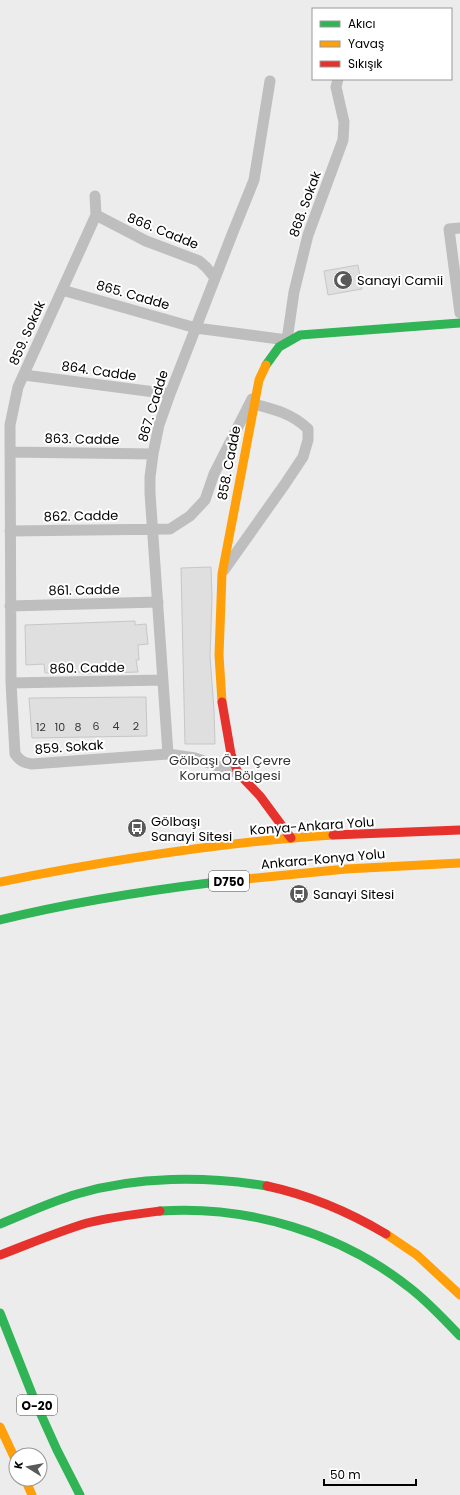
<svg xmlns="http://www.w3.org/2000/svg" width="460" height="1495" font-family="Poppins,sans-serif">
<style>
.green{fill:#ececec;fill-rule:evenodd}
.building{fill:#dfdfdf;stroke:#c7c7c7}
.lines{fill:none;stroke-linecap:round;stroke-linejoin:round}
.street{stroke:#bebebe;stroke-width:11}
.fast{stroke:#30b455;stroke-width:9}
.slow{stroke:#ff9f0a;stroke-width:9}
.jam{stroke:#e5322d;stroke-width:9}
.labels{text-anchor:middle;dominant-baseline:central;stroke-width:4;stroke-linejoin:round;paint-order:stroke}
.number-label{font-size:11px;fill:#383838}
.shield{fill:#fff;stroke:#4c4c4c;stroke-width:1}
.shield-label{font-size:12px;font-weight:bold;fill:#000}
.street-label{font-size:13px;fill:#000;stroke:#fff}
.poi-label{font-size:13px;fill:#000;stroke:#fff;text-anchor:start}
.park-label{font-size:13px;fill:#333;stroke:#fff}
</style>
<rect width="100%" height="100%" fill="#fff"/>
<path class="green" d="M0,0H460V1495H0ZM313,9H451V79H313ZM16,1455H40V1479H16Z"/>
<path class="building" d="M358,265L362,289L328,295L324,271Z
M211,567L212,599L210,656L214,710L215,744H185L181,568Z
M135,621V625L146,624L148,644L138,645L139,660H136L138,672L82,674V672L45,673L44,664L26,665L25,625Z
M146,697L147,736L32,738L29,698Z"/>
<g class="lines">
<path class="street" d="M95,196L96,215L18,387L10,425L11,683L15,754C20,761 24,763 32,764L168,754L195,758L238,773
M96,215L146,241L199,261L206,267L215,278
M460,228L449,229L460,313
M62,290L196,328L287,340L294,292L308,235L343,140L344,122L336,87L338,79
M24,375L170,394
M10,452L153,454
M10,531L170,529L190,516L205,500L214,474L252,399
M224,570L285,484L303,457L308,440V429C293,414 274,409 254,404
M10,606L158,602
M11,683L163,680
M168,754L150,493V477L153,454L159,425L170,394L233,232L254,180L270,81"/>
<path class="fast" d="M266,365L279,347L300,335L460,323
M0,920C72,902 144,891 217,882
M160,1211C248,1205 341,1233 410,1288C428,1302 444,1319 460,1336
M0,1224C25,1214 50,1202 77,1194C137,1176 205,1176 267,1186
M0,1313L34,1399L57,1450L80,1495"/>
<path class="slow" d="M222,702L219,655L222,574L259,380L266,365
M0,882C110,860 221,842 333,835
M217,882L346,869L460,863
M386,1234L417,1255L460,1295
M0,1427L16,1461
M25,1479L32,1495"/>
<path class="jam" d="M222,702L231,754L238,773L260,796L291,838
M333,835L460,830
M267,1186C309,1195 349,1212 386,1234
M0,1255C29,1244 57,1232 87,1223C111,1217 136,1214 160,1211"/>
</g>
<defs>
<symbol id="mosque-disc" viewBox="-11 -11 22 22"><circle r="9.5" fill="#595959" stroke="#fff"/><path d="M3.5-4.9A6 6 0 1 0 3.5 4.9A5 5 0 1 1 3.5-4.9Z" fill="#fff"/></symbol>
<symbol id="bus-disc" viewBox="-11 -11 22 22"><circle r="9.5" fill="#595959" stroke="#fff"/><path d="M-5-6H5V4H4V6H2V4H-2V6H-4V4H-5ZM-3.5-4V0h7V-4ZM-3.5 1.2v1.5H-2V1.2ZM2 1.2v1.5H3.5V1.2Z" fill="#fff"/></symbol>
</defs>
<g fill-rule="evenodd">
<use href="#mosque-disc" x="332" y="269" width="22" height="22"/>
<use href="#bus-disc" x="126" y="817" width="22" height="22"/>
<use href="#bus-disc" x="288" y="883" width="22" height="22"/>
</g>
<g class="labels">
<g class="number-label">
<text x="96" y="726">6</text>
<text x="116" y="726">4</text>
<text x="136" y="726">2</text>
<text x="41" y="727">12</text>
<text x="60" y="727">10</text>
<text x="78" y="727">8</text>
</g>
<g class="shield">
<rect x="209" y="871" width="40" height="20" rx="3"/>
<rect x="17" y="1395" width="40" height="20" rx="3"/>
</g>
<g class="shield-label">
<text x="229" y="881">D750</text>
<text x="37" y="1405">O-20</text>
</g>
<g class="street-label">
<text transform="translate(305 204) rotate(-70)">868. Sokak</text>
<text transform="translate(163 231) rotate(22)">866. Cadde</text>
<text transform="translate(133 295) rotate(16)">865. Cadde</text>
<text transform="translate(27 333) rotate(-66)">859. Sokak</text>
<text transform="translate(99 371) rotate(8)">864. Cadde</text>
<text transform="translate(153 406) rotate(-73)">867. Cadde</text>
<text transform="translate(82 439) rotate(1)">863. Cadde</text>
<text transform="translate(229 463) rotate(-79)">858. Cadde</text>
<text transform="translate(81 516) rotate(-1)">862. Cadde</text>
<text transform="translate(84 590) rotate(-1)">861. Cadde</text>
<text transform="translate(87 668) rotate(-1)">860. Cadde</text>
<text transform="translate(69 747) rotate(-4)">859. Sokak</text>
<text transform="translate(312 826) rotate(-4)">Konya-Ankara Yolu</text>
<text transform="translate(323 859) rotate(-5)">Ankara-Konya Yolu</text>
</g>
<g class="poi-label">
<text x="357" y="280">Sanayi Camii</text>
<text x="151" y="821">Gölbaşı<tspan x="151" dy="15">Sanayi Sitesi</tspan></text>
<text x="313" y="894">Sanayi Sitesi</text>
</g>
<g class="park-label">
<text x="230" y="760">Gölbaşı Özel Çevre<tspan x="230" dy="15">Koruma Bölgesi</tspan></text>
</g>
</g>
<rect x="312" y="8" width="140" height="72" fill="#ffffff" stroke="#999999"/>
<rect x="320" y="21" width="20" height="6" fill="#30b455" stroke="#999999"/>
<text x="348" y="28" font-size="12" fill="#000000">Akıcı</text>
<rect x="320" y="41" width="20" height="6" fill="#ff9f0a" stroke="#999999"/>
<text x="348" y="48" font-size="12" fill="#000000">Yavaş</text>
<rect x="320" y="61" width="20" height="6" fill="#e5322d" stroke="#999999"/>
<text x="348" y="68" font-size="12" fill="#000000">Sıkışık</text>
<g transform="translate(28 1467) rotate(281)"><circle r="19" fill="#ffffff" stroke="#999999"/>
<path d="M0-3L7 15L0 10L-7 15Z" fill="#595959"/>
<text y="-6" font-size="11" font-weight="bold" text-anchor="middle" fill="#000000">K</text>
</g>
<path d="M324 1479v6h92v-6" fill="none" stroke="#000000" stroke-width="2"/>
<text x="330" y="1479" font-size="12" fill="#000000" stroke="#ffffff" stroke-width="3" paint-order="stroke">50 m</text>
</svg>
